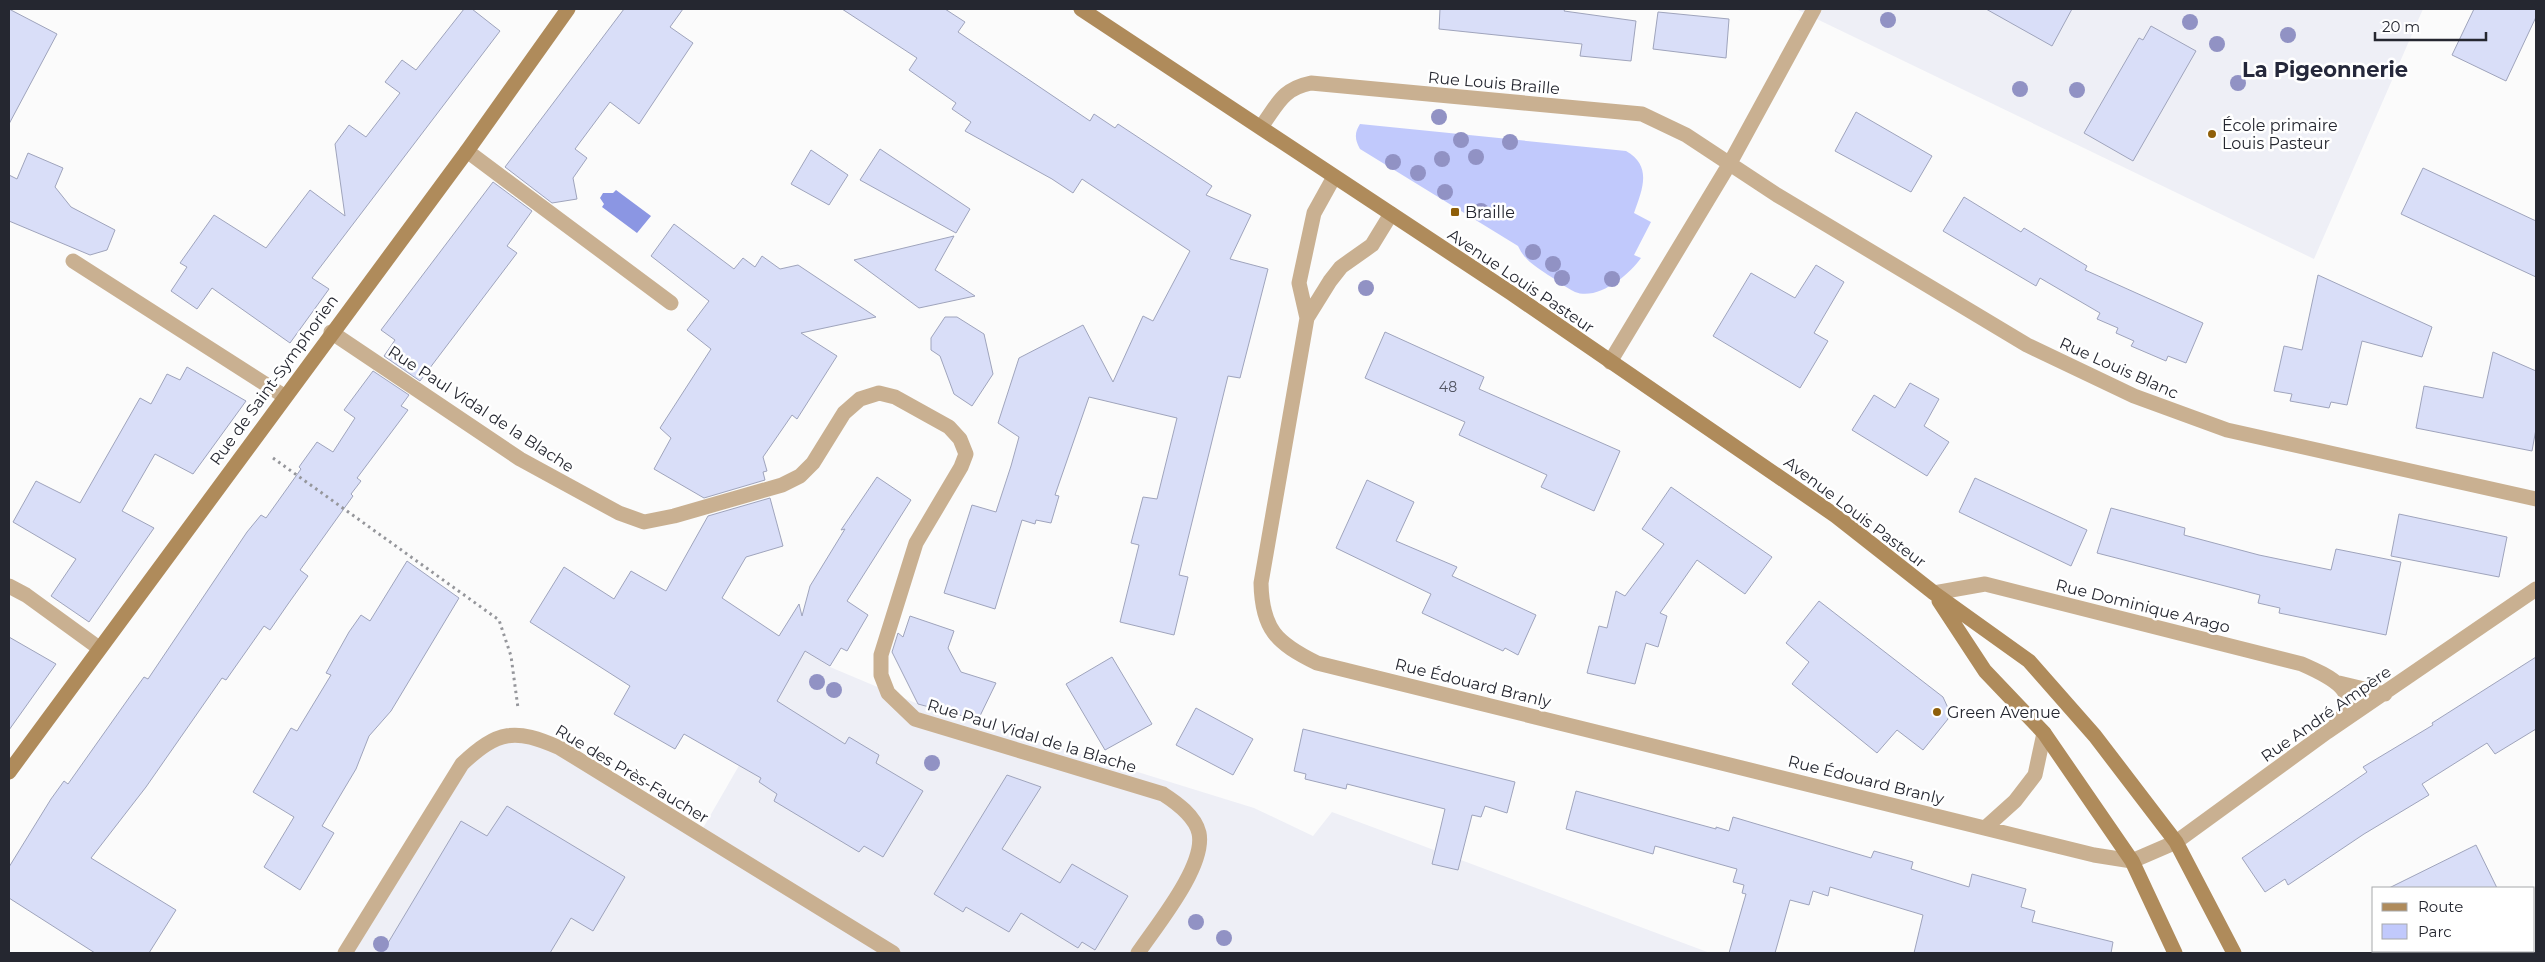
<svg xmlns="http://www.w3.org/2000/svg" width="2545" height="962" font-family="Montserrat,sans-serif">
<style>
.built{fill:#eeeff6}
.green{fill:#c1c9fc}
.water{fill:#8b96e3}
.building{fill:#d9def8;stroke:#9fa4bc}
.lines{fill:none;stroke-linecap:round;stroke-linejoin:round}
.path{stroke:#95969b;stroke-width:3;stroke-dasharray:2.5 4;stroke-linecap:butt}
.lane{stroke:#c9b091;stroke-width:15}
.street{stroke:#c9b091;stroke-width:15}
.secondary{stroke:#af8b5b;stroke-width:15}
.tree{fill:#9192c4}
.poi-dot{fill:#8f5f0a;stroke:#fff;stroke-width:2}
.labels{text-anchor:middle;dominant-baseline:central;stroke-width:5;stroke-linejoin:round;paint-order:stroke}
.number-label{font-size:14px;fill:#525562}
.street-label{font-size:16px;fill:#252730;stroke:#fff}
.poi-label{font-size:16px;fill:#252730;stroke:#fff;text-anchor:start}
.district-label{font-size:21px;font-weight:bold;fill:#25283b;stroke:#fff}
</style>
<rect width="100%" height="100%" fill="#fbfbfb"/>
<path class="built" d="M1796,9H2423L2314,259Z
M805,651L830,667L918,704L1254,808L1313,836L1332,812L1710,953H345L462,764L522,734L699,835Z"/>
<path class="green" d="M1360,124L1626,151C1653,166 1642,190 1634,213L1651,222L1634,255L1641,258C1629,275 1598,301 1575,292C1566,288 1557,280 1548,275C1535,266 1525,261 1518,246L1360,149C1355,140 1354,133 1360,124Z"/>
<path class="water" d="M616,190L651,216L637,233L602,207L604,204L600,198L603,193H613Z"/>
<path class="building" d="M9,9L57,34L9,124Z
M464,9H472L500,31L312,278L329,289L290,343L212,288L197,309L171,291L187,267L180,263L214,215L266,248L310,190L345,216L335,144L349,125L366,137L400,93L385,82L402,60L416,70Z
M624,9H683L670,27L693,43L639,124L610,102L575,149L587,158L573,178L577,199L552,203L505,167Z
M842,9H945L965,22L958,32L1090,121L1094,114L1115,128L1118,124L1212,186L1206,195L1251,215L1230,259L1268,269L1240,378L1228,376L1179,575L1188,577L1174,635L1120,622L1139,545L1131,543L1143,497L1157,499L1177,418L1089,397L1055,495L1059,496L1051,523L1036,520L1035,524L1022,520L995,609L944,593L972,505L996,512L1011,466L1019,437L998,423L1019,358L1083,325L1113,382L1143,316L1153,321L1190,251L1082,179L1073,193L1052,179L965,131L971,122L952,109L956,103L909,70L917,58Z
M1440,9H1565L1564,11L1636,21L1631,61L1580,56L1582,44L1439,29Z
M1986,9H2072L2052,46Z
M2474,9H2536V17L2506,81L2452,55Z
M1658,12L1729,19L1726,58L1653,49Z
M2151,26L2196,51L2133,161L2084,133L2139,38L2143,40Z
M1856,112L1932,156L1911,192L1835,151Z
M880,149L970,209L956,233L860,180Z
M811,150L848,175L829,205L791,184Z
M28,153L63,168L55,187L71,207L115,230L107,250L90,255L9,221V175L17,179Z
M2423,168L2536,221V277L2401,214Z
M493,182L532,211L507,246L517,253L420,381L384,356L395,340L381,330Z
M1964,197L2021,232L2024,228L2087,266L2085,270L2203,323L2186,363L2168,356L2166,361L2131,346L2134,341L2116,333L2118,328L2097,319L2100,313L2040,278L2036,286L1943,231Z
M674,224L734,269L743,258L755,267L762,256L780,269L798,265L876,317L801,333L837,356L797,419L792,415L763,457L767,471L763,472L765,480L704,498L654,469L671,438L660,428L711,349L687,330L709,301L651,256Z
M954,236L935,270L975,296L919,308L854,260Z
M1816,265L1844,282L1814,333L1828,341L1800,388L1713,336L1751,273L1795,298Z
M2318,275L2432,327L2422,357L2362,341L2347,405L2331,402L2329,408L2290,401L2292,394L2274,391L2284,346L2302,350Z
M945,317H957L984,334L993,374L972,406L954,394L940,356L931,350V338Z
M1385,332L1484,377L1479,389L1620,451L1594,511L1541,487L1547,475L1459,435L1465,422L1365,378Z
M2493,352L2536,371V429L2532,451L2416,428L2424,386L2483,398Z
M187,367L246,401L193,474L155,454L122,511L154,528L89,622L51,596L76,559L13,522L36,481L80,503L140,398L151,404L167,374L180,380Z
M373,371L409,395L401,406L408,410L357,478L361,481L351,494L353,496L300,570L308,576L288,604L270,630L264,626L226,680L222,678L146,787L91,858L176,910L149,953H95L9,898V867L51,799L64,781L68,784L131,695L144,677L148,679L247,532L261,515L266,518L301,469L299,467L317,442L333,452L355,418L344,410Z
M1910,383L1939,399L1924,426L1949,442L1927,476L1852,430L1874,395L1895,408Z
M877,477L911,500L847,601L868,615L847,651L841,648L830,666L805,651L777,701L845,744L849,737L879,755L876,763L923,791L883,857L864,846L859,852L774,801L777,794L759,782L761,778L684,734L675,749L614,714L630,686L530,622L564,567L614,599L631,571L666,591L708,516L770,498L783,546L746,557L722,598L779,636L799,604L802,616L810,586L845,529L841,530Z
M1975,478L2087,530L2071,566L1959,512Z
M1367,480L1414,502L1396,541L1457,567L1452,576L1536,615L1518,655L1505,648L1503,651L1422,613L1431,594L1336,548Z
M1671,487L1772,557L1745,594L1697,560L1660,613L1667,616L1658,647L1646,643L1635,684L1587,673L1599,626L1607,628L1616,591L1625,596L1664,544L1642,529Z
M2111,508L2185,528L2184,535L2259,555L2331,570L2336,549L2401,562L2386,635L2279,613L2280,608L2258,603L2260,595L2097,553Z
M2399,514L2507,537L2499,577L2391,556Z
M407,561L459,598L391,711L369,736L356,769L322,826L334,833L300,890L264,867L294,817L253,792L291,728L297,731L331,675L326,673L349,632L361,615L370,621Z
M1819,601L1943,697L1948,708V719L1923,750L1897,730L1877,753L1792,684L1809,662L1786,643Z
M910,616L954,631L948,648L961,672L996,683L978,720L918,704L892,652L898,633L903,637Z
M9,637L56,664L9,730Z
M1112,657L1152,724L1105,750L1066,684Z
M2536,657V729L2495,754L2487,743L2422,784L2429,795L2364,834L2288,885L2285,879L2265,892L2242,858L2367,772L2363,767L2433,725L2432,723Z
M1196,708L1253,739L1233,775L1176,745Z
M1303,729L1515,782L1507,813L1485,806L1481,817L1472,815L1458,870L1432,864L1445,809L1347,784L1346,789L1305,779L1306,774L1294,771Z
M1007,775L1041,787L1002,849L1060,883L1072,864L1128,896L1095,950L1082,942L1078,948L1021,913L1009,932L966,907L963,912L934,894Z
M1576,791L1716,829V827L1729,831L1733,817L1871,858L1874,851L1913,862L1911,869L1969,887L1972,874L2026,889L2021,907L2035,911L2032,922L2113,942L2111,953H1914L1923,915L1830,887L1828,896L1813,891L1809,905L1790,900L1775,953H1729L1746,894L1742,893L1744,885L1733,882L1737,869L1655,846L1653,854L1566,829Z
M507,806L625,877L593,931L571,918L550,953H382L461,821L487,836Z
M2476,845L2497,888H2389Z"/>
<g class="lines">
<path class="path" d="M273,458L499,620L511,656L518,708"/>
<path class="lane" d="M467,151L671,303
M73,261L284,396
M9,586L26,595L99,648"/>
<path class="street" d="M1261,127C1278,104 1282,89 1311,83L1642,114L1686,135L1777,195L2027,345L2134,396L2227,430L2536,499
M1334,177L1314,213L1299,283L1307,318L1261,583C1262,629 1276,643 1317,663L2094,855L2132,861L2176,842L2327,732L2536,589
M1307,318L1330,281L1341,267L1372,245L1391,214
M331,332L520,459L619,513L644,522L674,516L782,485L800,476L813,463L844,413L860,399L879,393L895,397L949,427L960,439L966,454L961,467L916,543L881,655V675L888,693L915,719L1163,794C1177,803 1195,816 1199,833C1206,866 1156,926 1138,953
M1610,362L1730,163L1814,9
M1934,593L1985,584L2302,664C2327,675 2368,693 2336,724
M2339,683L2385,694
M1985,828L2015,801L2035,775L2044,733
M345,953L462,764C498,730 515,728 560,748L893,953"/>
<path class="secondary" d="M1081,9L1511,293L1836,516L1934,593L2029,661L2095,736L2176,842L2234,953
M1939,601L1985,671L2044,733L2132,861L2175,953
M9,772L467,151L568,9"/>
</g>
<g class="tree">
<circle cx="1888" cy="20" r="8"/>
<circle cx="2190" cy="22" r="8"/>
<circle cx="2288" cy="35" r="8"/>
<circle cx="2217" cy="44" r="8"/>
<circle cx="2238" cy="83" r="8"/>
<circle cx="2020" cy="89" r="8"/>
<circle cx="2077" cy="90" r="8"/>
<circle cx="1439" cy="117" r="8"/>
<circle cx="1461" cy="140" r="8"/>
<circle cx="1510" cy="142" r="8"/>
<circle cx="1476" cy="157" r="8"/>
<circle cx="1442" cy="159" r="8"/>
<circle cx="1393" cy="162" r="8"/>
<circle cx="1418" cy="173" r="8"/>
<circle cx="1445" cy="192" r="8"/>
<circle cx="1481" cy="211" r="8"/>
<circle cx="1533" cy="252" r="8"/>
<circle cx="1553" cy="264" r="8"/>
<circle cx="1562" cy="278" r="8"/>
<circle cx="1612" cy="279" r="8"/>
<circle cx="1366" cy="288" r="8"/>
<circle cx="817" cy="682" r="8"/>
<circle cx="834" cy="690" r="8"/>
<circle cx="932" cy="763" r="8"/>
<circle cx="1196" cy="922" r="8"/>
<circle cx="1224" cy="938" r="8"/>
<circle cx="381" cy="944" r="8"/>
</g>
<g class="poi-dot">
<circle cx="2212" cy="134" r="5"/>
<rect x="1450" y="207" width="10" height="10" rx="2.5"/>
<circle cx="1937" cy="712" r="5"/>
</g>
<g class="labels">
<g class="number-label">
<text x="1448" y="387">48</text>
</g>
<g class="street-label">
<text transform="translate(1494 83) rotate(5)">Rue Louis Braille</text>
<text transform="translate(1521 281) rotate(34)">Avenue Louis Pasteur</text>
<text transform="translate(2119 368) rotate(24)">Rue Louis Blanc</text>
<text transform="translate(274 380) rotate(-54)">Rue de Saint-Symphorien</text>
<text transform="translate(481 409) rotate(33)">Rue Paul Vidal de la Blache</text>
<text transform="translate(1855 512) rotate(37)">Avenue Louis Pasteur</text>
<text transform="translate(2143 606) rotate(14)">Rue Dominique Arago</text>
<text transform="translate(1473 683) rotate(14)">Rue Édouard Branly</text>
<text transform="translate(2326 714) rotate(-35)">Rue André Ampère</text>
<text transform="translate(1032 736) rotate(17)">Rue Paul Vidal de la Blache</text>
<text transform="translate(632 774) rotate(31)">Rue des Près-Faucher</text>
<text transform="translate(1866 780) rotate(14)">Rue Édouard Branly</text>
</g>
<g class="poi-label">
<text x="2222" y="125">École primaire<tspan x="2222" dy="18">Louis Pasteur</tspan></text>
<text x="1465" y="212">Braille</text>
<text x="1947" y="712">Green Avenue</text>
</g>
<g class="district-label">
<text x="2325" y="69">La Pigeonnerie</text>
</g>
</g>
<rect width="2545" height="962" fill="none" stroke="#252730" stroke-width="20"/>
<rect x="2372" y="887" width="162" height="65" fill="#ffffff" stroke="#a8a9ac"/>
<rect x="2382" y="903" width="25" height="8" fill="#af8b5b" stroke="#a8a9ac"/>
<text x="2418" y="912" font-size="15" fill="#252730">Route</text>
<rect x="2382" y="924" width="25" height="15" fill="#c1c9fc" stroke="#a8a9ac"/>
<text x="2418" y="937" font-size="15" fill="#252730">Parc</text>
<path d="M2375 32v8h111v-8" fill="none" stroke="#252730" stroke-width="2.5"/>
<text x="2382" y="32" font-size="15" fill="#252730" stroke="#ffffff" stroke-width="4" paint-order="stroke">20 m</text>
</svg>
